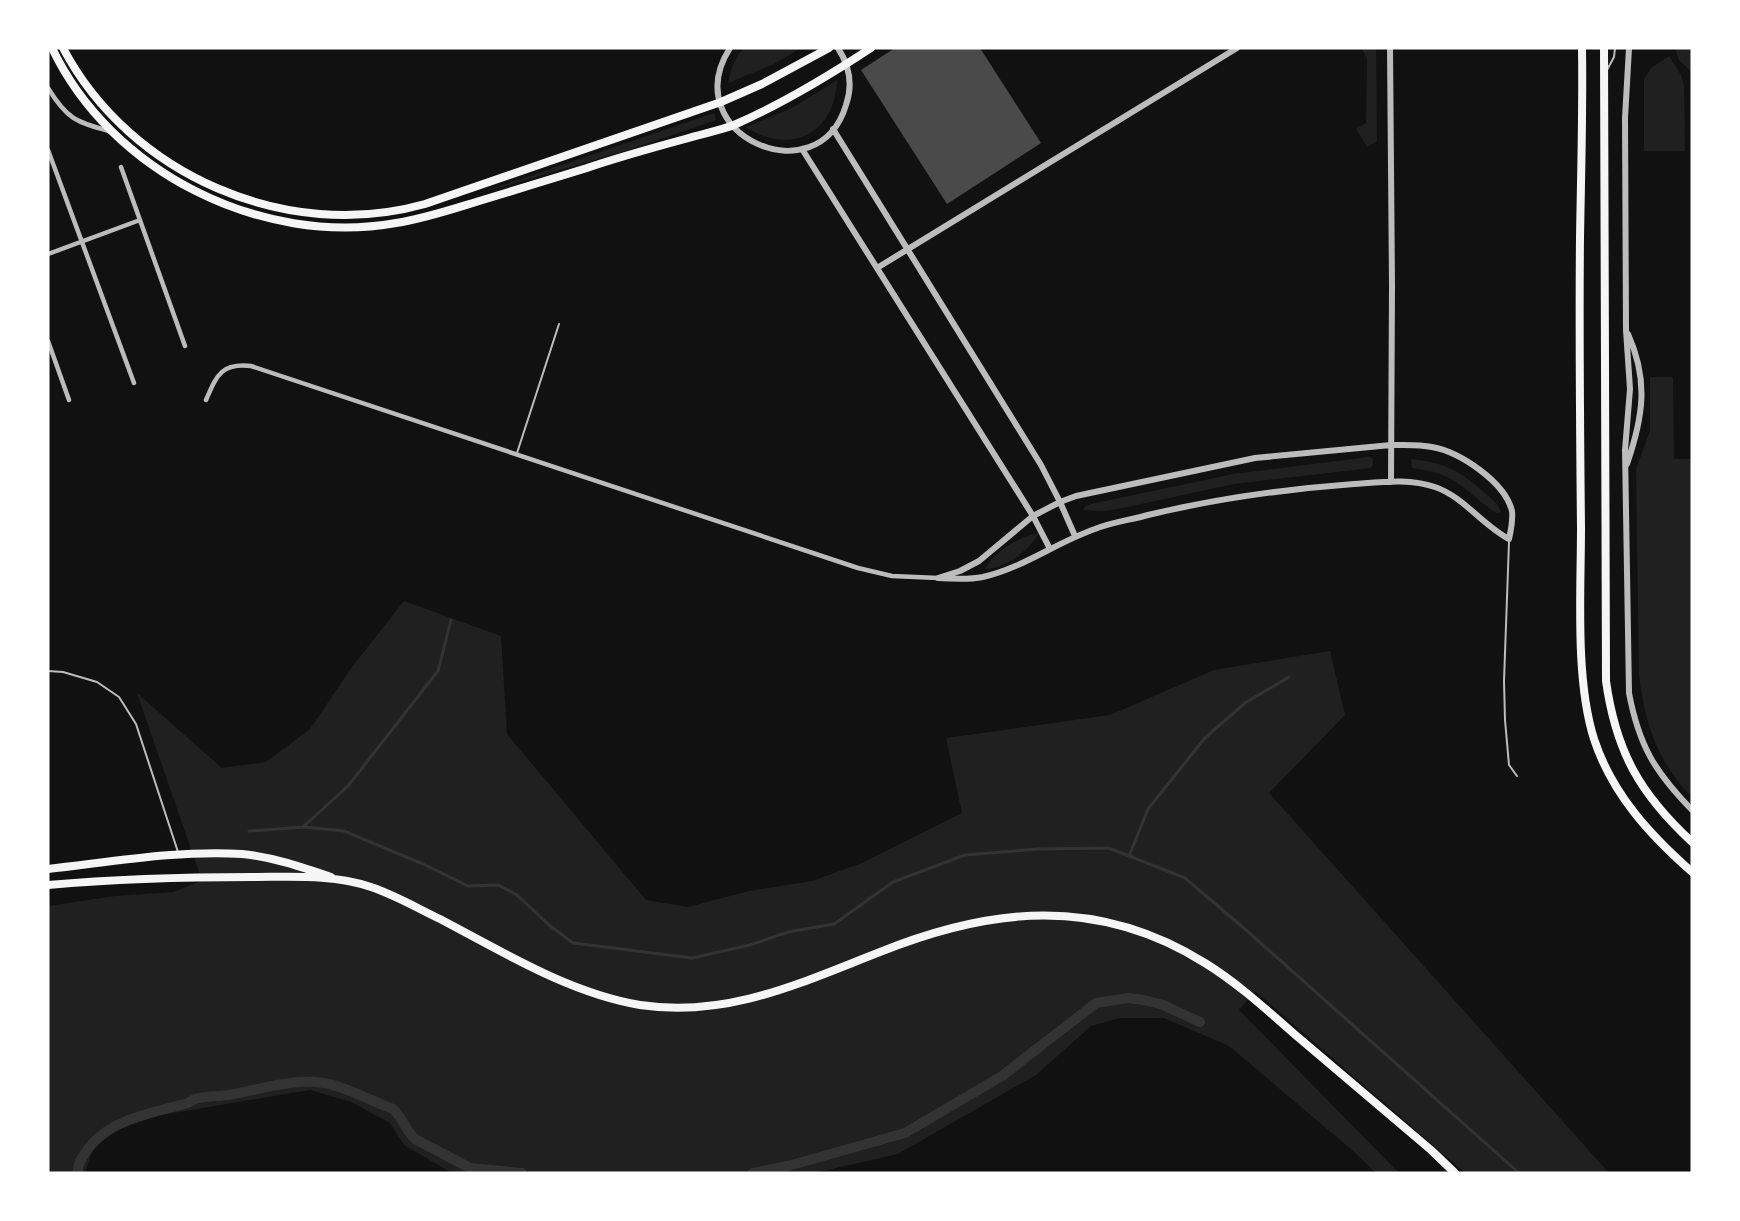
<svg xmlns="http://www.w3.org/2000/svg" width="1740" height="1221" font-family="Quicksand,sans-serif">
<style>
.green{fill:#202020}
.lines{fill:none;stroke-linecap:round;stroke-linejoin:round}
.stream{stroke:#333;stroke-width:3}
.canal{stroke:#333;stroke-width:10}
.building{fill:#4a4a4a}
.service{stroke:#bcbcbc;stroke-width:2}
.minor{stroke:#bcbcbc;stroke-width:4.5}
.tertiary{stroke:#bcbcbc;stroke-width:6}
.primary{stroke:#f5f5f5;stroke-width:8}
.trunk{stroke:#f5f5f5;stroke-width:8}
</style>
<rect width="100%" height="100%" fill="#111"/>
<path class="green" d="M744,48H801L772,65L728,83C731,69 734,58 744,48Z
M1361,48H1376L1377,141L1367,147L1356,129L1366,123L1367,58Z
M1675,48H1692V72L1679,60Z
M1669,56L1681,75L1684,85L1685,151H1644V79L1651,68Z
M837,80C835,134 791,156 746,127L792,108Z
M714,113L716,120L629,150L474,195Z
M1650,377H1673L1674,459H1692V797C1658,764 1644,721 1639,675L1636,469L1650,431Z
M1369,457L1373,459V465L1371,468L1234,484L1118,509L1102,511L1084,510V507L1091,504L1233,474Z
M1411,459C1444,462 1462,472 1486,494C1492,499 1499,505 1501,512L1498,513L1493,511C1459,486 1457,474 1412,468Z
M1039,533C1028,551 1007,568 985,569C995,550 1019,537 1039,533Z
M404,601L501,636L507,734L646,900L688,907L749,891L812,881L862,863L962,813L946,738L1110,715L1214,670L1330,651L1345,715L1269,793L1609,1173H1465L1255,991L1239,1010L1399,1173H1376L1352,1150L1229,1046L1164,1018H1120L1091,1026L1036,1075L898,1154L814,1173H452L404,1145L390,1123L351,1102L310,1090L126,1121L95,1142L85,1173H48V906L115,896L173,892L202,881L137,693L222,768L266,762L310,729L352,667Z"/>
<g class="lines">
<path class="stream" d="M304,826L348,786L438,671L451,620
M249,831L304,827L344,831L423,864L468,886L498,885L517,895L549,925L573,943L692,958L750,945L788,932L834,924L893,882L965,855L1038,849L1109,848L1185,878L1246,930L1519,1173
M1129,856L1148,809L1205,738L1245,703L1289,677"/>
<path class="canal" d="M78,1173C77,1165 81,1159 86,1152C107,1119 153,1113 188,1103C198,1095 216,1097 228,1095C260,1090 292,1078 324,1083C345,1086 373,1102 393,1109C403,1118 406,1131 415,1139L470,1168L522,1173
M753,1173L788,1166L905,1133L1002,1076L1096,1003L1128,998L1144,1000L1163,1005L1200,1022"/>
</g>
<path class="building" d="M895,48H980L1041,143L947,204L861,70Z"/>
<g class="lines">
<path class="service" d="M1607,70L1614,57L1615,48
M517,453L559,324
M1509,542L1504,681L1505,720L1509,765L1517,776
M48,671L63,672L97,682L119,697L136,724L178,852"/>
<path class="minor" d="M48,88C67,119 76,122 109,131
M48,150L134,383
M121,167L185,346
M48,254L140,220
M48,341L69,400
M206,400C217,375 221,363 251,366L858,568L892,576L938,578"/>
<path class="tertiary" d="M730,48C675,134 818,198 846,105C853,85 849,65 838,48
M1390,48L1392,285L1391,482
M1629,48L1625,118L1626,330L1630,389L1625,450L1629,693C1639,746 1655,772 1692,810
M833,129L1041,465L1060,502L1075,536
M802,149L1033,516L1050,549
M877,268L1237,48
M1391,445C1404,445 1418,444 1432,447C1460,452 1505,482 1512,511C1513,520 1511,530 1509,539C1482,525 1464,497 1435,487C1410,478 1381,482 1354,484C1286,489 1215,499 1148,515C1131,520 1112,522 1095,529C1057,542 1023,568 983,577C968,580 953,579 938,578L960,571L979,561L1033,516L1060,502L1076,496L1255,458Z
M1627,464C1643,417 1649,381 1628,334"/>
<path class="primary" d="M52,48C111,172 261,247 396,223C423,219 450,210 476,202C513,191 550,179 587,168C619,157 652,148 685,139C701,134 718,131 734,125C782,104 827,77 871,48
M63,48C130,175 287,243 425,204L721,102L762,84L829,48
M1582,48C1583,111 1581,175 1580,238C1579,335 1580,431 1581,528C1581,592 1575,679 1594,739C1612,794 1650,835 1692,872
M1604,48L1606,681C1616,752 1640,794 1692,842"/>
<path class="trunk" d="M48,869C111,862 178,850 242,854C273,857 302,867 331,877
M48,885C116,879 183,877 252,877C291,877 334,874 371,887C395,895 417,908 440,919C503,952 569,993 640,1005C728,1018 800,983 880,952C992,907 1098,896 1205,963C1239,984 1269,1012 1299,1038C1343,1075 1387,1113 1431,1150L1455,1173"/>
</g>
<rect width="1740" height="1221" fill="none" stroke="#ffffff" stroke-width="99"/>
</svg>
